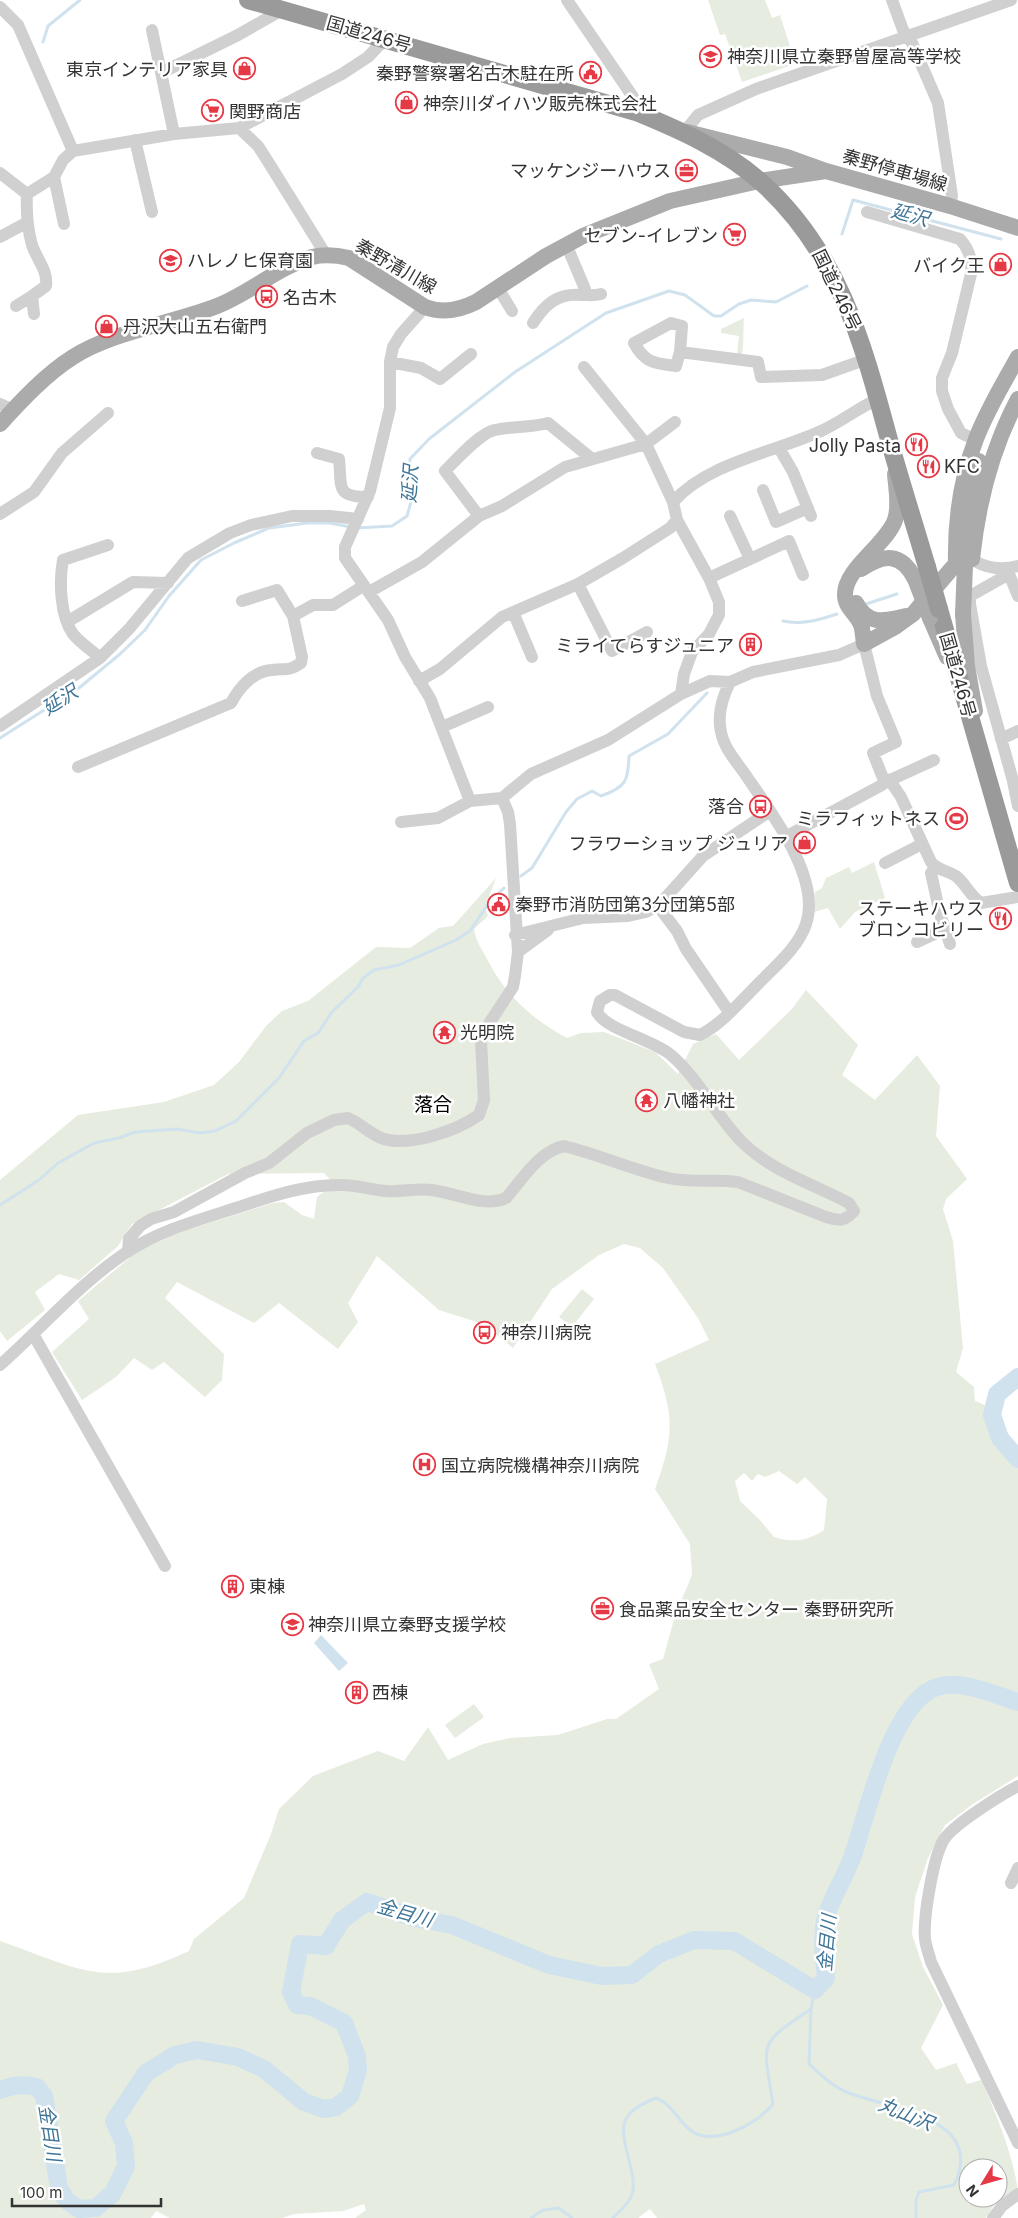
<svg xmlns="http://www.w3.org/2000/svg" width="1018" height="2218" font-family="Inter,'Noto Sans JP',sans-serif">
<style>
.green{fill:#e6ecdf;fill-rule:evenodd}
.water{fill:#cfe2ee}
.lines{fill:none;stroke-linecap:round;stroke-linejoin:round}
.stream{stroke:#cfe2ee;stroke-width:3}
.river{stroke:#cfe2ee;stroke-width:18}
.minor{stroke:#d0d0d0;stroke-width:12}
.major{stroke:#ababab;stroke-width:16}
.highway{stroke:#9a9a9a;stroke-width:18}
.major-bridge{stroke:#ababab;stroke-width:16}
.highway-bridge{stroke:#9a9a9a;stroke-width:18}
.labels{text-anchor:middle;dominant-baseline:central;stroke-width:5;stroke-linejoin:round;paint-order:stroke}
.street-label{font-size:18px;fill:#333;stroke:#fff}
.poi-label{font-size:18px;fill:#333;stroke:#fff;text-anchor:start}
.water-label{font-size:19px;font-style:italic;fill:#3f7597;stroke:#fff}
.neighbourhood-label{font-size:19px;fill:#000;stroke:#fff}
</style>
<rect width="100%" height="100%" fill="#fff"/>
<path class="green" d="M708,0H765L772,18L780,15L794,59L792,65L742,82L725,34L720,35Z
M744,318C743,331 744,342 742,355L737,354L739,336L721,333V329Z
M874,862L885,898L855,912L840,929L828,908L814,912L815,892L822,888L826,878L849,867L852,873Z
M496,878L485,907L488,916L474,929C477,944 480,945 486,957C506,996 529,1017 567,1038L581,1033L604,1032L655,1052L678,1074L693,1044L716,1034L739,1060L792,1009L806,990L858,1045L842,1075L875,1100L917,1055L940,1086L936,1136L967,1179L946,1199L943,1209L953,1241L963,1348L956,1372L974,1387L975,1401L999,1411L1002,1427L1018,1450V1776L973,1804L945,1825L928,1858L915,1897L912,1934L923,1967L943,2005L921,2048L936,2070L956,2063L967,2084L981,2080C997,2115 1012,2153 1018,2190L997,2200L986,2218H657L650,2209L638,2218H355L366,2210L364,2204L343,2211L294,2214L282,2218H170L156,2211L151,2218H0V1941C81,1969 104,1991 189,1951L194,1939L244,1898L271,1834L279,1809L313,1776L378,1751L404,1761L428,1727L448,1760L483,1744L510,1738L558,1735L607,1719H616L659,1689L649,1664L663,1659L675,1616L692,1575L690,1544L655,1489C674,1437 675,1416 655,1364L709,1340L698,1318L663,1268L640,1248L624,1244L599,1255L552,1289L513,1348L483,1324L439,1310L377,1256L348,1303L358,1322L338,1349L279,1303L254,1323L177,1282L165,1298L224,1354L222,1380L205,1397L164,1362L152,1370L134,1358L116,1377L82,1400L52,1352L89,1319L78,1301L139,1250L184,1231L273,1203L284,1202L302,1215L314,1219L317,1197L334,1184L324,1173L228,1174L132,1224L118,1246L79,1280L59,1274L35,1292L45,1310L7,1341L0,1331V1180L78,1115L164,1102L214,1085L239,1062L266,1026L282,1011L308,1001L376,947L410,948L439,928L453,926ZM779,1471L797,1484L805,1477L827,1499L824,1530C809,1541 791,1543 774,1537L760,1520L740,1501L735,1481L744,1473L752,1481L758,1474L765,1477ZM968,2168H998V2198H968Z
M582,1289L594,1299L572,1327L559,1317Z
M474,1704L484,1717L455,1738L445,1725Z"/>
<path class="water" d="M321,1635L348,1663L339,1671L314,1643Z"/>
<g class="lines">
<path class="stream" d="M43,42L48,26L80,0
M842,234L853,200L1001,239
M357,528L392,526L407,516L411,502L408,482L410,459L429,439L515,372L606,313L669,291L685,295L714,316H721L739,304L751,300L776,302L807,286
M866,604L897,594
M783,621C802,625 819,620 837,614
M0,738L79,688L120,654L145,630L169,596L201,560L234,543L269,528L307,523H329L351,527
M521,876L532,868L566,812L577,799L592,791L601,796C627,787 628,780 629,756L668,734L707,693
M0,1205L39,1180L58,1163L94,1143L119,1138L135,1132L177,1129L200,1133L215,1131L236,1121L279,1078L304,1041L318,1033L332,1012L358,987L363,978L374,970L399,965L456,940L470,931L488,904L504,888
M811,2009L809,2064C821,2075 833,2087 849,2093C890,2109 987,2117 954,2185L919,2192L916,2200V2218
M531,2218L543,2210L559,2208L572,2218
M613,2218C619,2212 630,2203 632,2194C639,2173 615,2136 627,2117C633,2108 646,2102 656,2098C671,2103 677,2119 689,2129C712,2149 757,2124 773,2104C763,2041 757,2045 811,2009L815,1990"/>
<path class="river" d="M1018,1377L997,1394L992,1415L1000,1438L1018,1459
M0,2090C14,2085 22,2084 37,2087L44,2096L59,2188L67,2201L79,2209L96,2208L113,2193L126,2166L124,2143L114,2121L146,2073L175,2055L197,2050L238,2057L264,2069L304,2102L324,2109L336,2107L350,2096L358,2070L357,2056L344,2023L310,2006L297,2005L291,1992L300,1944L326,1946L342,1920L367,1902L414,1918L452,1925L549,1965L602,1976L632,1975L659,1954L694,1940L734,1941L815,1990L826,1978C824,1958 821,1936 826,1917C832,1896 846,1876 853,1855C868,1812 891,1702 937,1687C960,1679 996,1695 1018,1702"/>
<path class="minor" d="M567,0L633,97L636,112
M892,0L903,30L912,43L938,103L952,196L950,206
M0,7L18,25L73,151
M152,30L174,134
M161,73L238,35L282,10
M239,128L258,146L267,160L326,255
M685,131L698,115L756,89L1011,0
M135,140L152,212
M0,173L27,194
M54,177L64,224
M867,212L960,239C969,249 973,260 971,274L952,353L942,378V391L948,409L961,433L976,440
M0,237L26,223
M566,244L585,289L586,295
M498,288L512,311
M16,306L32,296
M425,307L401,334L393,347L390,362V408L370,491L345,547V558L388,620L405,657L430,698L470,801
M34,314L32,296L46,286C48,270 37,260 32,245C27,227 26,213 27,194L54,177L63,160L73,151L174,134L239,128L342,74L368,57L386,38
M533,323C545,304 558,293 581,295C588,295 594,296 601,294
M680,352L682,326L671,323L634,343C645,363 654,363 676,366L680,352L758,362L761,377L822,375L867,359
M390,362L421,368L440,379L471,354
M584,367L646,444L675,422
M0,404L13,410
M779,448L793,472L811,516
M317,453L339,459C342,487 335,497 368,497
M763,490L776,522L808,508
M673,502C709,462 773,453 821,431C841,422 858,408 878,399
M0,514L34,492L62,453L108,413
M479,516L445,471C456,460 481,432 495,430C514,426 529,428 548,423L592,459
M730,516L750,559
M972,559C985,569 1003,570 1018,566
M1007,569L1018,596
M1009,574L970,596V604L981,666L1013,781L1018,806
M709,578L789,541L803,575
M578,584L612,651L647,632
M369,592L422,562L479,516L502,506L565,467L646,444L673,502L677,520L709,578L719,602V615L709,634L692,652L684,674L681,694
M242,601L277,590L293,616
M513,612L532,657
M67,622L133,582L168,583
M100,658C92,650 80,643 73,634C60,616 59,581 63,560L108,545
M419,681L440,669L502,617L578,584L623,558L670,528L677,520
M0,726L100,658L129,629L188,558L230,533L251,525L292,516H330L358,519
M442,727L488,707
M1001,739L1018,731
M78,767L231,703C239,688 253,671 272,670C286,668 287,672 301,663L302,657L293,616L313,605H333L363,586
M888,781L934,760
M401,822L438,818L470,801L502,798L531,774L608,740L681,694L710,681L730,682L753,672L839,655L864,644L877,696L896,742L873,753L883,778L893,785L901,797L931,862C938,871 947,870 956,876C966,884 970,896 981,903L1018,897
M785,837L882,785L886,779
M885,863L922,844
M935,867L931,873L940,914L950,944
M658,906L677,931L686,949L729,1012
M515,935L583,918L628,916L646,912L658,906L703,856L770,811
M917,942L945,929
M518,952L548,930
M128,1252L129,1239L140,1226L151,1219L174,1212L245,1173L269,1163L307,1133L334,1120L348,1118C360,1123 369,1133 381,1138C408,1148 456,1131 479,1115L484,1100L481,1041L490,1022L513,987L515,976L518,952L510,824L508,812L502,798
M33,1334L165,1566
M0,1365C42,1328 80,1283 127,1252C160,1230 202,1219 239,1207C272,1196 307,1184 342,1185C357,1185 372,1190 387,1191C402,1192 418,1188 432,1190C455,1193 485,1208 506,1198C522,1180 539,1151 564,1146C600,1155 633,1170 668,1178C692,1183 714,1179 738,1182L826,1217C840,1221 844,1222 854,1211L849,1203C813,1184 773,1172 743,1143C716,1116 700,1080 671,1055C652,1039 606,1030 597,1012L600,1001L610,995H615L684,1032L700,1035C724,1023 745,996 765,977C780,962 799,945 806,924C822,878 770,811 745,774C736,761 724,748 721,732C717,715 722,698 730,682
M1018,1786C1001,1795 952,1825 943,1841C933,1859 923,1918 925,1939C926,1947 929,1954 931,1962L1018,2143
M1011,1883L1018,1868
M993,2218L1002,2206L1018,2194"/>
<path class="major" d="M687,132L787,157L826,171
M0,424C21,401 46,374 73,357C114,331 171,324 217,306C250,293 278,267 312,257C325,254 336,255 349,258L425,307C443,314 460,310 476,302L546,256L583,236L670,201L759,181L826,171L950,206L1018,228
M895,474C896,488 900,506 895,520C887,544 844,569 845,595C845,608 857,614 861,625C863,630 863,638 864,644L895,627L913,614L953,567L972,559C978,502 991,450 1018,399
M956,565C955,523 961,478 976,439C987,410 1003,384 1018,357
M861,569C884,554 901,552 915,579
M856,603C868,626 884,621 906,616
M963,614L967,666L975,711
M930,618L947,657"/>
<path class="highway" d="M248,0L636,112C680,130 725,150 761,182C838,251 862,340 888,436C900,479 914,523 927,567
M939,609L1018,883"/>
<path class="major-bridge" d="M915,579L930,618
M963,614L967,517L979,461"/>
<path class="highway-bridge" d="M927,567L939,609"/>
</g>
<defs>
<symbol id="school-ring" viewBox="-11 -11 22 22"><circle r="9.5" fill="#fff" stroke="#e63946" stroke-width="1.5"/><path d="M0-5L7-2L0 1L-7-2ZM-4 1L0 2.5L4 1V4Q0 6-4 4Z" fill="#e63946"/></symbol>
<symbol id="shop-ring" viewBox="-11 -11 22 22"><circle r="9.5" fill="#fff" stroke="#e63946" stroke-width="1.5"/><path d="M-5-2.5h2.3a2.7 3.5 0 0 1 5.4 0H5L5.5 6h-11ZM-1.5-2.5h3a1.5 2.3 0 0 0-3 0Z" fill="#e63946"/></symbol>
<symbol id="civic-ring" viewBox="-11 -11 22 22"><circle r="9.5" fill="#fff" stroke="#e63946" stroke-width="1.5"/><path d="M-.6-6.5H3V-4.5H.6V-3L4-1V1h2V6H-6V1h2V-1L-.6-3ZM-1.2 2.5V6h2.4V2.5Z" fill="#e63946"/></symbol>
<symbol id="supermarket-ring" viewBox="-11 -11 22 22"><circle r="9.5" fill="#fff" stroke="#e63946" stroke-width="1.5"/><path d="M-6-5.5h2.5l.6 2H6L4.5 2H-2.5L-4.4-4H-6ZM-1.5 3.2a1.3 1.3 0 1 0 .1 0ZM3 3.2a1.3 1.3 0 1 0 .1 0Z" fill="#e63946"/></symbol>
<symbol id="office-ring" viewBox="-11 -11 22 22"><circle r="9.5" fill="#fff" stroke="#e63946" stroke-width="1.5"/><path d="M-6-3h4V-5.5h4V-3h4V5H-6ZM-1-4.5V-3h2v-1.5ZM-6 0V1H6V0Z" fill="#e63946"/></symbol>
<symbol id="bus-ring" viewBox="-11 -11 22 22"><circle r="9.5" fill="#fff" stroke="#e63946" stroke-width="1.5"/><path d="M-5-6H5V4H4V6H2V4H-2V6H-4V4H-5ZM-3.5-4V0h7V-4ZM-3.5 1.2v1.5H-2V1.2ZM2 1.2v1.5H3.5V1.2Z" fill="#e63946"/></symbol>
<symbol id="restaurant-ring" viewBox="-11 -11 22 22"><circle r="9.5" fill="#fff" stroke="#e63946" stroke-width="1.5"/><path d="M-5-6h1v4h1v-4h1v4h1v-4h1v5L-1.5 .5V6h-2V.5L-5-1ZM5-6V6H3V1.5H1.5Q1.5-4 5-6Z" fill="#e63946"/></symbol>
<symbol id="building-ring" viewBox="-11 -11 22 22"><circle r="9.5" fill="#fff" stroke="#e63946" stroke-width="1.5"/><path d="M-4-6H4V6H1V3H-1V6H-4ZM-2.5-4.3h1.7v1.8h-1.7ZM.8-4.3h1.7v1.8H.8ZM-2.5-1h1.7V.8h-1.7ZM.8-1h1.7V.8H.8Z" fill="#e63946"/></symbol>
<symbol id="stadium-ring" viewBox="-11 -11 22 22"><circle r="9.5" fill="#fff" stroke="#e63946" stroke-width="1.5"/><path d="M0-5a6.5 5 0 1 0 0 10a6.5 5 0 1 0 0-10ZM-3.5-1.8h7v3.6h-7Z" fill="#e63946"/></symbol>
<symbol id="temple-ring" viewBox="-11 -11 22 22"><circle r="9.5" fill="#fff" stroke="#e63946" stroke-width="1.5"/><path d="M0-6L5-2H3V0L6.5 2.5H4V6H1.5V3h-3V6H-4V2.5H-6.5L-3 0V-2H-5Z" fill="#e63946"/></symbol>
<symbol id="hospital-ring" viewBox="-11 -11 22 22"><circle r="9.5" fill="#fff" stroke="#e63946" stroke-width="1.5"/><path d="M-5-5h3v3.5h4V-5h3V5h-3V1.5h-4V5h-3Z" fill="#e63946"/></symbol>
</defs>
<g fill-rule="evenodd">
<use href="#school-ring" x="698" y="44" width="25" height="25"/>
<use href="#shop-ring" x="232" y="56" width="25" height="25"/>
<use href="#civic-ring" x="578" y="60" width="25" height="25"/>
<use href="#shop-ring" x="394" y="90" width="25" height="25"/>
<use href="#supermarket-ring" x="200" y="98" width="25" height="25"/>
<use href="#office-ring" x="674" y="158" width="25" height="25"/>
<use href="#supermarket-ring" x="722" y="222" width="25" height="25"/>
<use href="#school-ring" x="158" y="248" width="25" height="25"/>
<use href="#shop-ring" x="988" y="252" width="25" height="25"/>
<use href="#bus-ring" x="254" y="284" width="25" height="25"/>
<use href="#shop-ring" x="94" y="314" width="25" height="25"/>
<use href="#restaurant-ring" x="904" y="432" width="25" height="25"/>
<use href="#restaurant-ring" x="916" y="454" width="25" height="25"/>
<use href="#building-ring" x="738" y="632" width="25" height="25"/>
<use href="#bus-ring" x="748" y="794" width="25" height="25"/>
<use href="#stadium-ring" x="944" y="806" width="25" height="25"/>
<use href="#shop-ring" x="792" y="830" width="25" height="25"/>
<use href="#civic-ring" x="486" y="892" width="25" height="25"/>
<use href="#restaurant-ring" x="988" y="906" width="25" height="25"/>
<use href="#temple-ring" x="432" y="1020" width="25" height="25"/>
<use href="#temple-ring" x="634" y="1088" width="25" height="25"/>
<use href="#bus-ring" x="472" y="1320" width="25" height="25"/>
<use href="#hospital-ring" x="412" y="1452" width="25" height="25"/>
<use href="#building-ring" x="220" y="1574" width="25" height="25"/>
<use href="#office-ring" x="590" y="1596" width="25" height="25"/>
<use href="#school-ring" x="280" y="1612" width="25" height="25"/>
<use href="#building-ring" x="344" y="1680" width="25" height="25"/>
</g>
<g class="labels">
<g class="street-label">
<text transform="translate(369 34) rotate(16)">国道246号</text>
<text transform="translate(895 170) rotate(16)">秦野停車場線</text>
<text transform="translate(396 266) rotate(30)">秦野清川線</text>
<text transform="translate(837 290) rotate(64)">国道246号</text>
<text transform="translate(958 675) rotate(74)">国道246号</text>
</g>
<g class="poi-label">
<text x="727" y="56">神奈川県立秦野曽屋高等学校</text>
<text x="228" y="69" text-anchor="end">東京インテリア家具</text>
<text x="574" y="73" text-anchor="end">秦野警察署名古木駐在所</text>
<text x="423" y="103">神奈川ダイハツ販売株式会社</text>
<text x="229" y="111">関野商店</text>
<text x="671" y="170" text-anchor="end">マッケンジーハウス</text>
<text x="718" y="235" text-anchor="end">セブン-イレブン</text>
<text x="187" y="260">ハレノヒ保育園</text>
<text x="985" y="265" text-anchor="end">バイク王</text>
<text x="283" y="297">名古木</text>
<text x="123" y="326">丹沢大山五右衛門</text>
<text x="901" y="445" text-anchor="end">Jolly Pasta</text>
<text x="944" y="466">KFC</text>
<text x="734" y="645" text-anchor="end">ミライてらすジュニア</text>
<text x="744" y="806" text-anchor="end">落合</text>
<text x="940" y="818" text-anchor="end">ミラフィットネス</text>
<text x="788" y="843" text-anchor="end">フラワーショップ ジュリア</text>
<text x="515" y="904">秦野市消防団第3分団第5部</text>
<text x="984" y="908" text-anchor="end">ステーキハウス<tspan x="984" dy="21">ブロンコビリー</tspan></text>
<text x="460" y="1032">光明院</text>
<text x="663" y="1100">八幡神社</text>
<text x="501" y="1332">神奈川病院</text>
<text x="441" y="1465">国立病院機構神奈川病院</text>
<text x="249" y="1586">東棟</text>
<text x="619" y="1609">食品薬品安全センター 秦野研究所</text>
<text x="308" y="1624">神奈川県立秦野支援学校</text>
<text x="372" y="1692">西棟</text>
</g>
<g class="water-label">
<text transform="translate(910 215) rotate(15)">延沢</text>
<text transform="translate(410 484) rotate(-86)">延沢</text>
<text transform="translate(60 700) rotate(-33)">延沢</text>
<text transform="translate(405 1913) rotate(16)">金目川</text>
<text transform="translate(827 1943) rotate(-85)">金目川</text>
<text transform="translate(906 2114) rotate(22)">丸山沢</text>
<text transform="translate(50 2133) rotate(81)">金目川</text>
</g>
<g class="neighbourhood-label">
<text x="433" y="1104">落合</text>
</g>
</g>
<g transform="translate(983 2183) rotate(233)"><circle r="24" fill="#ffffff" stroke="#adadad"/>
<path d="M0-4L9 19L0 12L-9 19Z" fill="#e63946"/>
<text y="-8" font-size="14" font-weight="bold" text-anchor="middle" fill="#333333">N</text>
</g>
<path d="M12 2198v8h149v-8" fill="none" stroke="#333333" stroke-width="2.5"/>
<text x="20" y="2198" font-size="15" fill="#333333" stroke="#ffffff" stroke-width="4" paint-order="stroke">100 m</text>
</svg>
